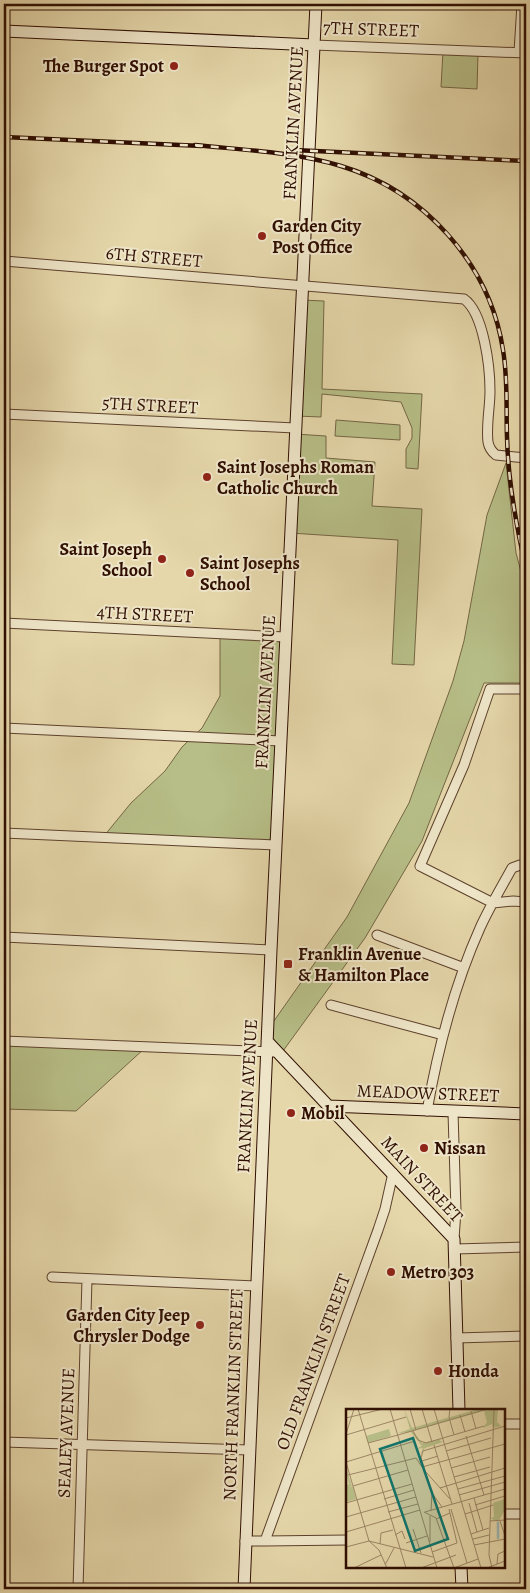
<svg xmlns="http://www.w3.org/2000/svg" width="530" height="1593" font-family="Alegreya,serif">
<style>
.green{fill:#b7be87;stroke:#746644}
.lines{fill:none;stroke-linecap:round;stroke-linejoin:round}
.street-casing{stroke:#5d412c;stroke-width:11}
.secondary-casing{stroke:#300f02;stroke-width:13}
.street{stroke:#eee5c8;stroke-width:9}
.secondary{stroke:#eee5c8;stroke-width:11}
.rail-casing{stroke:#300f02;stroke-width:4.5}
.rail{stroke:#eee5c8;stroke-width:2.5;stroke-dasharray:8;stroke-linecap:butt}
.poi-dot{fill:#8f2418;stroke:#eee5c8;stroke-width:2}
.labels{text-anchor:middle;dominant-baseline:central;stroke-width:4;stroke-linejoin:round;paint-order:stroke}
.street-label{font-size:18px;fill:#300f02;stroke:#eee5c8}
.poi-label{font-size:18px;font-weight:bold;fill:#300f02;stroke:#eee5c8;text-anchor:start}
.inset-river{fill:none;stroke:#9cb6b5;stroke-width:2.5}
.inset-road{fill:none;stroke:#9d8767;stroke-width:1}
.view{fill:#0f766e;fill-opacity:0.15;stroke:#0f766e;stroke-width:2.5}
.inset-edge{fill:none;stroke:#300f02;stroke-width:2.5}
</style>
<rect width="100%" height="100%" fill="#e5d7aa"/>
<filter id="stains"><feTurbulence type="fractalNoise" baseFrequency=".004" numOctaves="4"/><feColorMatrix values="0 0 0 0 .2 0 0 0 0 .09 0 0 0 0 .02 0 0 0 .5 -.17"/></filter>
<radialGradient id="worn" r=".72"><stop offset=".6" stop-color="#630" stop-opacity="0"/><stop offset="1" stop-color="#630" stop-opacity=".3"/></radialGradient>
<path class="green" d="M443,51L478,53L477,89L441,87Z
M302,300L324,301L322,389L422,394L418,469L406,468V449L412,438V428L401,402L322,394L321,417L296,416Z
M336,420L400,425V440L335,436Z
M295,434L326,436V458L375,462L372,506L422,509L414,665L392,664L398,540L290,533Z
M506,463L516,553L526,590V683H484L422,841L365,938L283,1051L268,1052L269,1028L347,917L409,803L453,681L464,641L487,515Z
M220,632L287,634L277,845L104,836L131,803L165,771L182,747L202,728L220,696Z
M4,1041L145,1048L76,1111L4,1109Z"/>
<g class="lines">
<defs>
<path id="street" d="M314,45L526,53
M519,52L522,4
M4,261L464,299C484,313 490,368 490,391C490,408 486,425 488,442C489,448 491,451 496,455L526,458
M4,414L295,428
M4,623L285,637
M526,689H490L464,765L420,866L493,903L513,901L526,902
M4,728L281,741
M4,833L275,845
M377,935L464,968
M4,937L271,950
M331,1005L443,1035
M4,1041L273,1052
M427,1111C438,1048 454,986 480,928C489,908 501,888 512,868L520,865L526,868
M453,1112L456,1211L454,1239
M455,1249L526,1247
M52,1277L256,1286
M456,1338L526,1336
M504,1424H526
M4,1442L249,1450
M504,1514H526
M245,1541H265L378,1230L385,1209L393,1173
M265,1541L348,1540
M78,1589L87,1279"/>
<path id="secondary" d="M4,31L314,45
M267,1041L454,1239L459,1410
M329,1106L526,1114
M461,1567L462,1589
M244,1589L271,950L316,4"/>
</defs>
<use href="#street" class="street-casing"/>
<use href="#secondary" class="secondary-casing"/>
<use href="#street" class="street"/>
<use href="#secondary" class="secondary"/>
<defs>
<path id="rail" d="M4,137L202,146
M195,145C243,150 294,152 341,166C424,191 490,264 503,350C508,379 506,408 507,437C508,481 516,525 526,568
M294,150L526,161"/>
</defs>
<use href="#rail" class="rail-casing"/>
<use href="#rail" class="rail"/>
</g>
<g class="poi-dot">
<circle cx="174" cy="66" r="5"/>
<circle cx="262" cy="236" r="5"/>
<circle cx="207" cy="477" r="5"/>
<circle cx="162" cy="559" r="5"/>
<circle cx="190" cy="573" r="5"/>
<rect x="283" y="959" width="10" height="10" rx="2.5"/>
<circle cx="291" cy="1113" r="5"/>
<circle cx="424" cy="1148" r="5"/>
<circle cx="391" cy="1272" r="5"/>
<circle cx="200" cy="1325" r="5"/>
<circle cx="438" cy="1371" r="5"/>
</g>
<g class="labels">
<g class="street-label">
<text transform="translate(371 29) rotate(2)">7TH STREET</text>
<text transform="translate(293 123) rotate(-87)">FRANKLIN AVENUE</text>
<text transform="translate(154 257) rotate(5)">6TH STREET</text>
<text transform="translate(150 405) rotate(3)">5TH STREET</text>
<text transform="translate(145 614) rotate(3)">4TH STREET</text>
<text transform="translate(265 692) rotate(-87)">FRANKLIN AVENUE</text>
<text transform="translate(428 1093) rotate(2)">MEADOW STREET</text>
<text transform="translate(247 1096) rotate(-87)">FRANKLIN AVENUE</text>
<text transform="translate(422 1179) rotate(47)">MAIN STREET</text>
<text transform="translate(313 1362) rotate(-70)">OLD FRANKLIN STREET</text>
<text transform="translate(233 1395) rotate(-88)">NORTH FRANKLIN STREET</text>
<text transform="translate(66 1433) rotate(-88)">SEALEY AVENUE</text>
</g>
<g class="poi-label">
<text x="164" y="66" text-anchor="end">The Burger Spot</text>
<text x="272" y="226">Garden City<tspan x="272" dy="21">Post Office</tspan></text>
<text x="217" y="467">Saint Josephs Roman<tspan x="217" dy="21">Catholic Church</tspan></text>
<text x="152" y="549" text-anchor="end">Saint Joseph<tspan x="152" dy="21">School</tspan></text>
<text x="200" y="563">Saint Josephs<tspan x="200" dy="21">School</tspan></text>
<text x="298" y="954">Franklin Avenue<tspan x="298" dy="21">&amp; Hamilton Place</tspan></text>
<text x="301" y="1113">Mobil</text>
<text x="434" y="1148">Nissan</text>
<text x="401" y="1272">Metro 303</text>
<text x="190" y="1315" text-anchor="end">Garden City Jeep<tspan x="190" dy="21">Chrysler Dodge</tspan></text>
<text x="448" y="1371">Honda</text>
</g>
</g>
<g transform="translate(346 1409)">
<rect width="159" height="159" fill="#e5d7aa"/>
<path d="M58,0L66,19L132,0H152L151,13L155,17L147,19L146,15L137,19L141,13L138,2L67,22L76,34L95,30L94,32L97,33L79,39L74,47L77,39L70,40L76,37L65,23L52,24L64,20ZM43,20L45,27L22,34L20,27ZM0,59L6,77H3L7,78L10,90L0,93V75L3,76ZM159,90V101L152,113L144,109L148,108L147,94Z" fill="#b7be87"/>
<path class="inset-river" d="M152,113V130"/>
<path class="inset-road" d="M12,0L60,159M44,0L91,159M64,0L70,21M76,0L86,33M88,0L135,159M104,0L103,8L108,26M125,2L130,20M114,6L119,23M0,9L37,0M67,22L72,31L80,34L138,17M0,25L8,0M0,26L60,8M52,26L141,0M120,27L138,86M22,34L52,26M88,36L106,95M100,42L145,29M76,52L92,47M0,53L23,132L33,141L41,159M0,53L69,32M105,59L144,48M2,66L70,49L76,58L159,35M108,68L144,58M7,77L62,61M94,79L159,59M112,80L159,67M113,86L159,73M128,89L137,121M38,90L68,81M104,90L79,62L75,49L77,42L159,17M0,94L66,75M123,94L131,123M129,96L159,87M105,100L121,154M85,102L86,84L96,98M42,103L72,95M78,103L90,109L108,159M79,103L159,80M119,105L147,96M0,108L70,88M90,110L104,104M144,112L159,111M154,112L159,127M67,120L75,144M0,123L74,101M125,125L143,119M49,126L56,122L59,130M127,130L143,126M84,133V107M60,134L81,127M34,135L35,124L47,121M128,136L159,130M0,138L23,132L87,148M86,143L111,134L103,100M151,155L152,145L159,142M39,156L48,139M8,159L35,146M75,159L110,146M108,159L132,150M141,159L159,152M146,159L143,146L148,0"/>
<path class="view" d="M67,29L102,130L69,142L34,40Z"/>
<rect width="159" height="159" class="inset-edge"/>
</g>
<rect width="530" height="1593" fill="none" stroke="#e5d7aa" stroke-width="20"/>
<rect x="5" y="5" width="520" height="1583" fill="none" stroke="#300f02" stroke-width="2.5"/>
<rect x="10" y="10" width="510" height="1573" fill="none" stroke="#300f02"/>
<rect width="100%" height="100%" filter="url(#stains)"/>
<rect width="100%" height="100%" fill="url(#worn)"/>
</svg>
